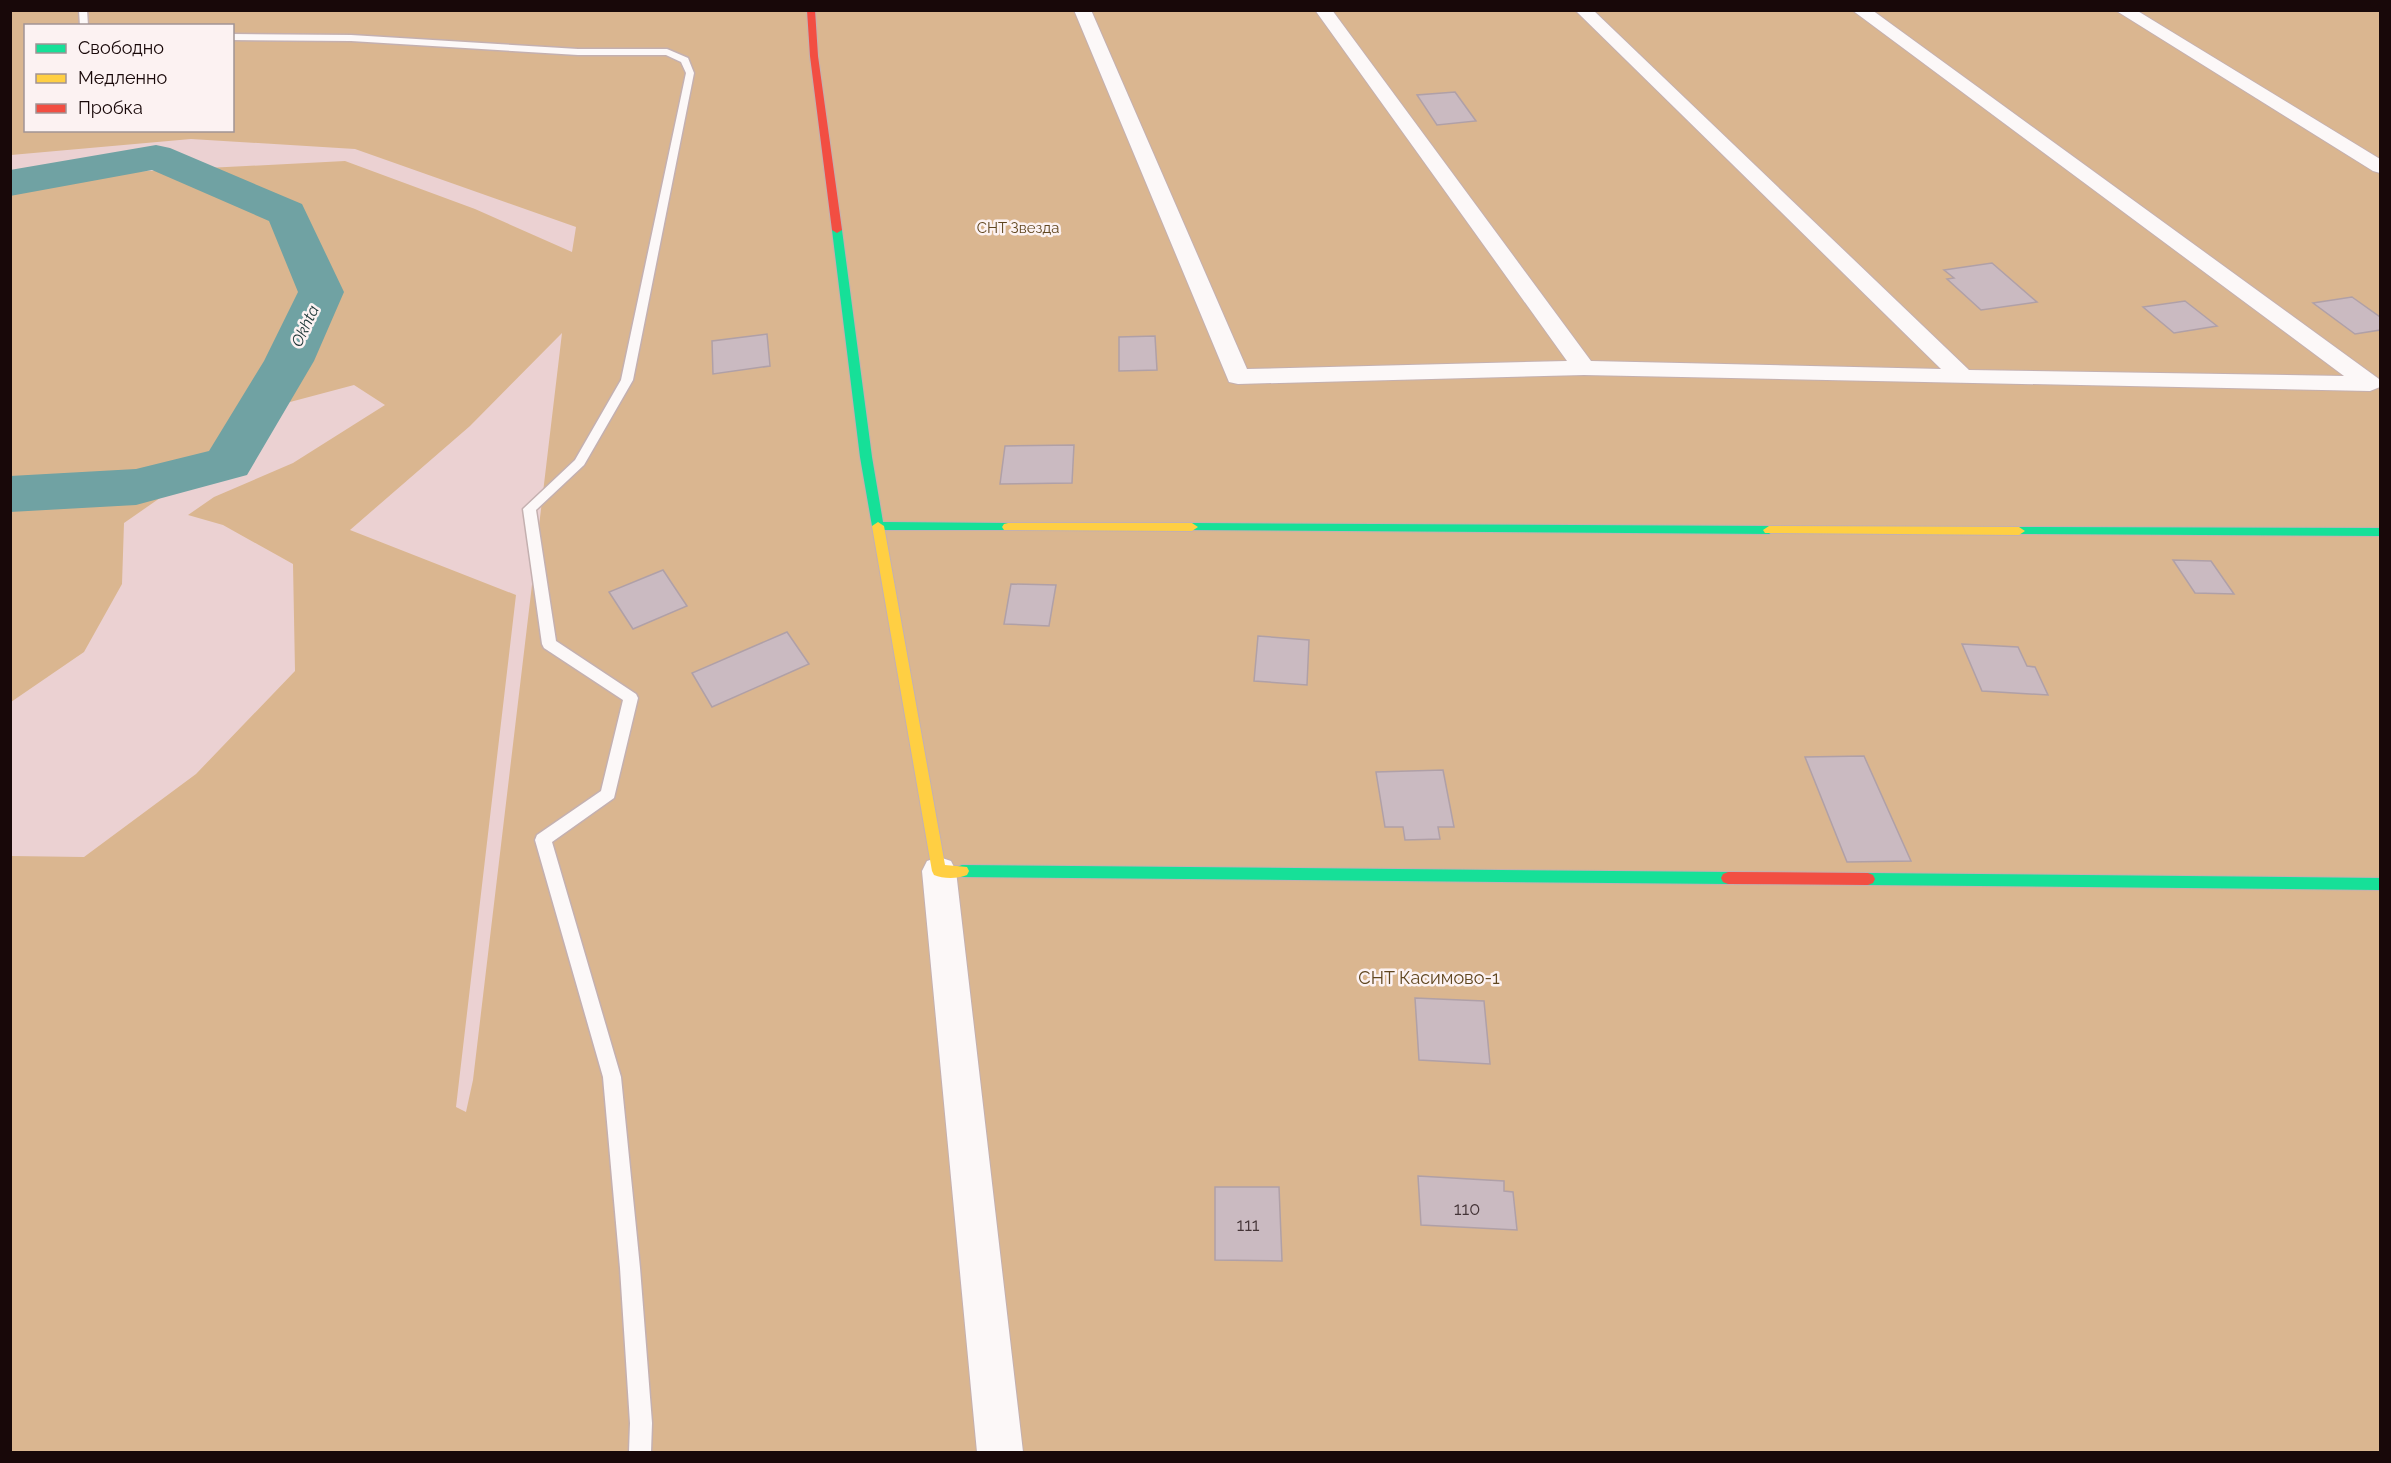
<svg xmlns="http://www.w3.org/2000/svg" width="2391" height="1463" font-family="Raleway,sans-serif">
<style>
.green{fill:#dab690;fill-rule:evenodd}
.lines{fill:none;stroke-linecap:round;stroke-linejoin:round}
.river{fill:#70a2a3;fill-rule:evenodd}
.building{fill:#cabac1;stroke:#b0a0a7;stroke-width:1.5}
.lane-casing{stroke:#c4b0b0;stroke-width:3}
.street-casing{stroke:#c4b0b0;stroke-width:2}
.fast-casing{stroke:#c4b0b0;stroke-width:2}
.slow-casing{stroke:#c4b0b0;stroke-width:2}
.jam-casing{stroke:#c4b0b0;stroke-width:2}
.lane{fill:#fcf8f8;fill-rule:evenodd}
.street{fill:#fcf8f8;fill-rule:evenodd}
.fast{fill:#16e098;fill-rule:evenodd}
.slow{fill:#ffcf43;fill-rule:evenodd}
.jam{fill:#f24e42;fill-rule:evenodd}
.labels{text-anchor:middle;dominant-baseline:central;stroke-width:5;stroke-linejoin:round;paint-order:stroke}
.far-park-label{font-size:15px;fill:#60461f;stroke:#fcf2f2}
.far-water-label{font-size:16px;font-style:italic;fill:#1a3434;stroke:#fcf2f2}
.park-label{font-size:18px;fill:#60461f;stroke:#fcf2f2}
.near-number-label{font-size:18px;fill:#443437}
</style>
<rect width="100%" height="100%" fill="#ebd1d2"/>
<path class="green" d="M11,11H2380V1452H11V856L84,857L196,774L295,671L293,564L223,525L188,515L214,497L293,463L385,405L354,385L275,406L254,451L193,475L124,523L122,584L84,652L11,702V178L345,161L475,209L572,252L576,227L355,149L191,139L11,155ZM26,26H232V130H26ZM562,333L473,1080L466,1112L456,1107L516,595L350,530L470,426Z"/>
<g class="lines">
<path class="river" d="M156,145L170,148L302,204L344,292L314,361L247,475L136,505L10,512V476L136,469L209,451L264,361L298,292L269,221L152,170L10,196V170Z"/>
</g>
<path class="building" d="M1455,92L1476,121L1437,125L1417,95Z
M1992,263L2037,302L1981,310L1947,279L1954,278L1944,270Z
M2352,297L2380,317V330L2355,334L2313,303Z
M2185,301L2217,326L2174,333L2143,307Z
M767,334L770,366L713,374L712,341Z
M1155,336L1157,370L1119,371V337Z
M1074,445L1072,483L1000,484L1005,446Z
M2173,560L2211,561L2234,594L2195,593Z
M663,570L687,606L633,629L609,592Z
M1011,584L1056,585L1049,626L1004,624Z
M787,632L809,664L712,707L692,673Z
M1258,636L1309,640L1307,685L1254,681Z
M1962,644L2018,647L2027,666L2035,667L2048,695L1982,691Z
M1864,756L1911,861L1847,862L1805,757Z
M1443,770L1454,827H1438L1440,839L1405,840L1403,827H1385L1376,772Z
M1415,998L1484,1001L1490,1064L1419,1060Z
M1418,1176L1504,1181V1191L1513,1192L1517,1230L1421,1225Z
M1215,1187H1279L1282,1261L1215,1260Z"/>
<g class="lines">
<defs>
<path id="lane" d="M79,10H87L88,26H80Z
M232,34L351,35L578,49H667L688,58L694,73L633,380L584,465L536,510L556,641L636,694L638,698L614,798L552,842L621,1077L640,1268L652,1423L651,1452H629L630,1423L620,1268L603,1077L535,840L537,835L601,791L623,700L544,648L542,644L523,509L575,460L621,380L686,73L681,62L666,55H578L351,41L232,40Z"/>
<path id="street" d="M1074,10H1091L1247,369L1567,361L1315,10H1332L1591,361L1941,369L1575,10H1593L1969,370L2344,376L1852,10H1872L2379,379L2380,387L2370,391L1584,375L1238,384L1229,382Z
M2115,10H2136L2380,159V173L2373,171Z
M939,857L951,861L956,871L1023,1452H977L922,871L927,861Z"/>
<path id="fast" d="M837,227L842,230L872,457L883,522L1008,523L1012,524L1014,527L1012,530H878L872,526L860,457L832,230Z
M1192,523L1769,526L1775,530L1769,534L1188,530L1186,527L1188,524Z
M2019,527L2380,528V536L2015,534L2013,531L2015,528Z
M962,865L1728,872L1733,874L1735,878L1733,882L1728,884L962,877L957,875L955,871L957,867Z
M1868,873L2380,878V890L1868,885L1863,883L1861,879L1863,875Z"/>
<path id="slow" d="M878,522L884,526L945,865L967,867L969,871L967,875C958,879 943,879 934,875L932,871L872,526Z
M1008,523H1192L1198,527L1192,531L1004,530L1002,527L1004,524Z
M1769,526L2019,527L2025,531L2019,535L1765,533L1763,530Z"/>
<path id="jam" d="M807,10H815L818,56L842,230L837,233L832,230L810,56Z
M1728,872L1868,873L1873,875L1875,879L1873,883L1868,885L1728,884L1723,882L1721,878L1723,874Z"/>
</defs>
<use href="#lane" class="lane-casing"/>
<use href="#street" class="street-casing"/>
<use href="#fast" class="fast-casing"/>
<use href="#slow" class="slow-casing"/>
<use href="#jam" class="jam-casing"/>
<use href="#lane" class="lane"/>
<use href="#street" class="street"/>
<use href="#fast" class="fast"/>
<use href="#slow" class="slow"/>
<use href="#jam" class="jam"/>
</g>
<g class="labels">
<g class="far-park-label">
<text x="1018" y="228">СНТ Звезда</text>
</g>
<g class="far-water-label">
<text transform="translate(305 326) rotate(-65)">Okhta</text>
</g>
<g class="park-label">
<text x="1429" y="977">СНТ Касимово-1</text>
</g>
<g class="near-number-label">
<text x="1467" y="1208">110</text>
<text x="1248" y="1224">111</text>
</g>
</g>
<rect width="2391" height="1463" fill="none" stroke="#180809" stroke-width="24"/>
<rect x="24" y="24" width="210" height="108" fill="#fcf2f2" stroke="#a19495" stroke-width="1.5"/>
<rect x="36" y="44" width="30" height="9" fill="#16e098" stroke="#a19495" stroke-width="1.5"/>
<text x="78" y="54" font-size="18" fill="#180809">Свободно</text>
<rect x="36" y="74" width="30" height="9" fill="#ffcf43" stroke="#a19495" stroke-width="1.5"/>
<text x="78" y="84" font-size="18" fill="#180809">Медленно</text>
<rect x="36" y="104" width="30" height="9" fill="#f24e42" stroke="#a19495" stroke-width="1.5"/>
<text x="78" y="114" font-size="18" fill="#180809">Пробка</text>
</svg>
